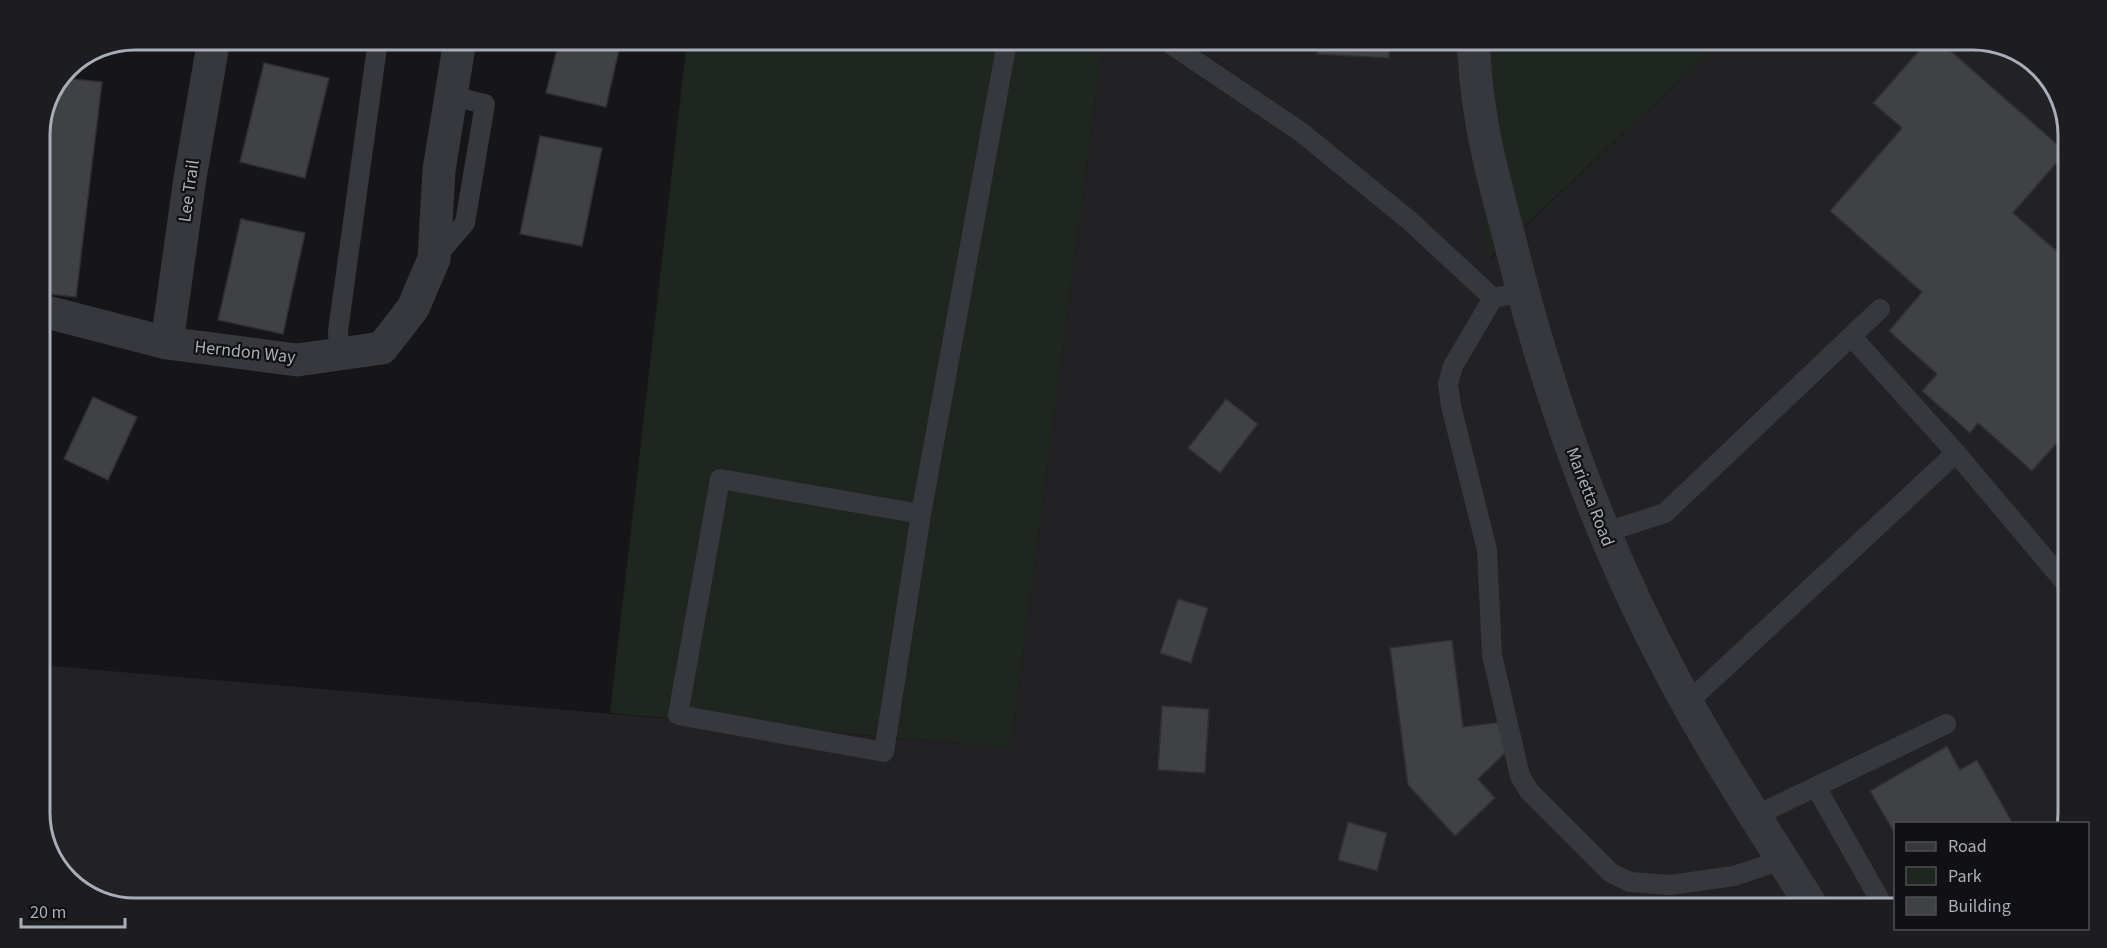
<svg xmlns="http://www.w3.org/2000/svg" width="2107" height="948" font-family="'Source Sans 3',sans-serif">
<style>
.built{fill:#222225}
.green{fill:#1e261f}
.building{fill:#404145;stroke:#303034;stroke-width:1.5}
.lines{fill:none;stroke-linecap:round;stroke-linejoin:round}
.service{stroke:#37383d;stroke-width:20}
.minor{stroke:#37383d;stroke-width:33}
.tertiary{stroke:#37383d;stroke-width:33}
.labels{text-anchor:middle;dominant-baseline:central;stroke-width:4.5;stroke-linejoin:round;paint-order:stroke}
.street-label{font-size:18px;fill:#a8adb8;stroke:#111113}
.rim{fill:none;stroke:#a8adb8;stroke-width:3}
</style>
<rect width="100%" height="100%" fill="#161618"/>
<path class="built" d="M1103,43L1468,44L1489,260L1718,45L2009,46L2052,81L2068,129L2061,823L1896,824L1895,909L98,902L59,871L39,820V665L1011,748Z"/>
<path class="green" d="M687,41L1103,43L1011,748L610,713Z
M1468,44L1718,45L1488,260Z"/>
<path class="building" d="M559,41H621L606,107L546,93Z
M1318,44H1390L1389,58L1317,54Z
M1923,46H1945L2066,152L2013,213L2067,260L2065,434L2032,471L1978,423L1970,433L1922,391L1937,374L1889,331L1922,292L1830,211L1902,128L1873,103Z
M264,63L329,78L305,178L240,162Z
M62,78L102,82L76,297L39,293V158L44,117Z
M540,136L602,148L582,246L520,234Z
M241,219L305,233L283,334L218,320Z
M93,397L137,417L108,480L64,459Z
M1226,399L1258,424L1220,473L1188,448Z
M1178,599L1208,608L1191,663L1160,653Z
M1452,640L1463,727L1502,722L1506,752L1478,779L1495,798L1455,836L1408,785L1390,648Z
M1162,706L1209,709L1205,773L1158,770Z
M1947,746L1960,770L1977,760L2013,824H1896V836L1870,791Z
M1348,822L1387,833L1377,871L1338,860Z"/>
<g class="lines">
<path class="service" d="M1169,43L1301,132L1410,221L1493,298
M434,259L465,223L485,104L451,96
M1522,292L1493,298L1453,366L1448,384L1451,406L1487,550L1492,655L1520,776L1529,791L1611,873L1630,882L1670,885L1734,876L1782,860
M339,354L338,331L378,40
M1956,453L2063,580
M921,514L720,479L678,715L884,752L921,514L1007,42
M1603,533L1665,513L1880,309
M1687,703L1956,453L1852,337
M1816,787L1885,909
M1755,816L1946,724"/>
<path class="minor" d="M39,310L167,343L297,360L382,348L413,308L434,259L439,170L460,40
M167,343L190,178L214,39"/>
<path class="tertiary" d="M1473,44C1475,66 1476,88 1480,110C1487,160 1502,208 1514,257C1551,404 1602,545 1674,679C1716,758 1766,833 1813,908"/>
</g>
<g class="labels">
<g class="street-label">
<text transform="translate(189 191) rotate(-82)">Lee Trail</text>
<text transform="translate(245 352) rotate(6)">Herndon Way</text>
<text transform="translate(1590 497) rotate(69)">Marietta Road</text>
</g>
</g>
<path d="M0 0H2107V948H0ZM135 50H1973A85 85 0 0 1 2058 135V813A85 85 0 0 1 1973 898H135A85 85 0 0 1 50 813V135A85 85 0 0 1 135 50Z" fill="#1d1d20" fill-rule="evenodd"/>
<path class="rim" d="M135 50H1973A85 85 0 0 1 2058 135V813A85 85 0 0 1 1973 898H135A85 85 0 0 1 50 813V135A85 85 0 0 1 135 50Z"/>
<rect x="1894" y="822" width="195" height="108" fill="#111113" stroke="#4d4f55" stroke-width="1.5"/>
<rect x="1906" y="842" width="30" height="9" fill="#37383d" stroke="#4d4f55" stroke-width="1.5"/>
<text x="1948" y="852" font-size="18" fill="#a8adb8">Road</text>
<rect x="1906" y="867" width="30" height="18" fill="#1e261f" stroke="#4d4f55" stroke-width="1.5"/>
<text x="1948" y="882" font-size="18" fill="#a8adb8">Park</text>
<rect x="1906" y="897" width="30" height="18" fill="#404145" stroke="#4d4f55" stroke-width="1.5"/>
<text x="1948" y="912" font-size="18" fill="#a8adb8">Building</text>
<path d="M21 918v9h104v-9" fill="none" stroke="#a8adb8" stroke-width="3"/>
<text x="30" y="918" font-size="18" fill="#a8adb8" stroke="#111113" stroke-width="4.5" paint-order="stroke">20 m</text>
</svg>
